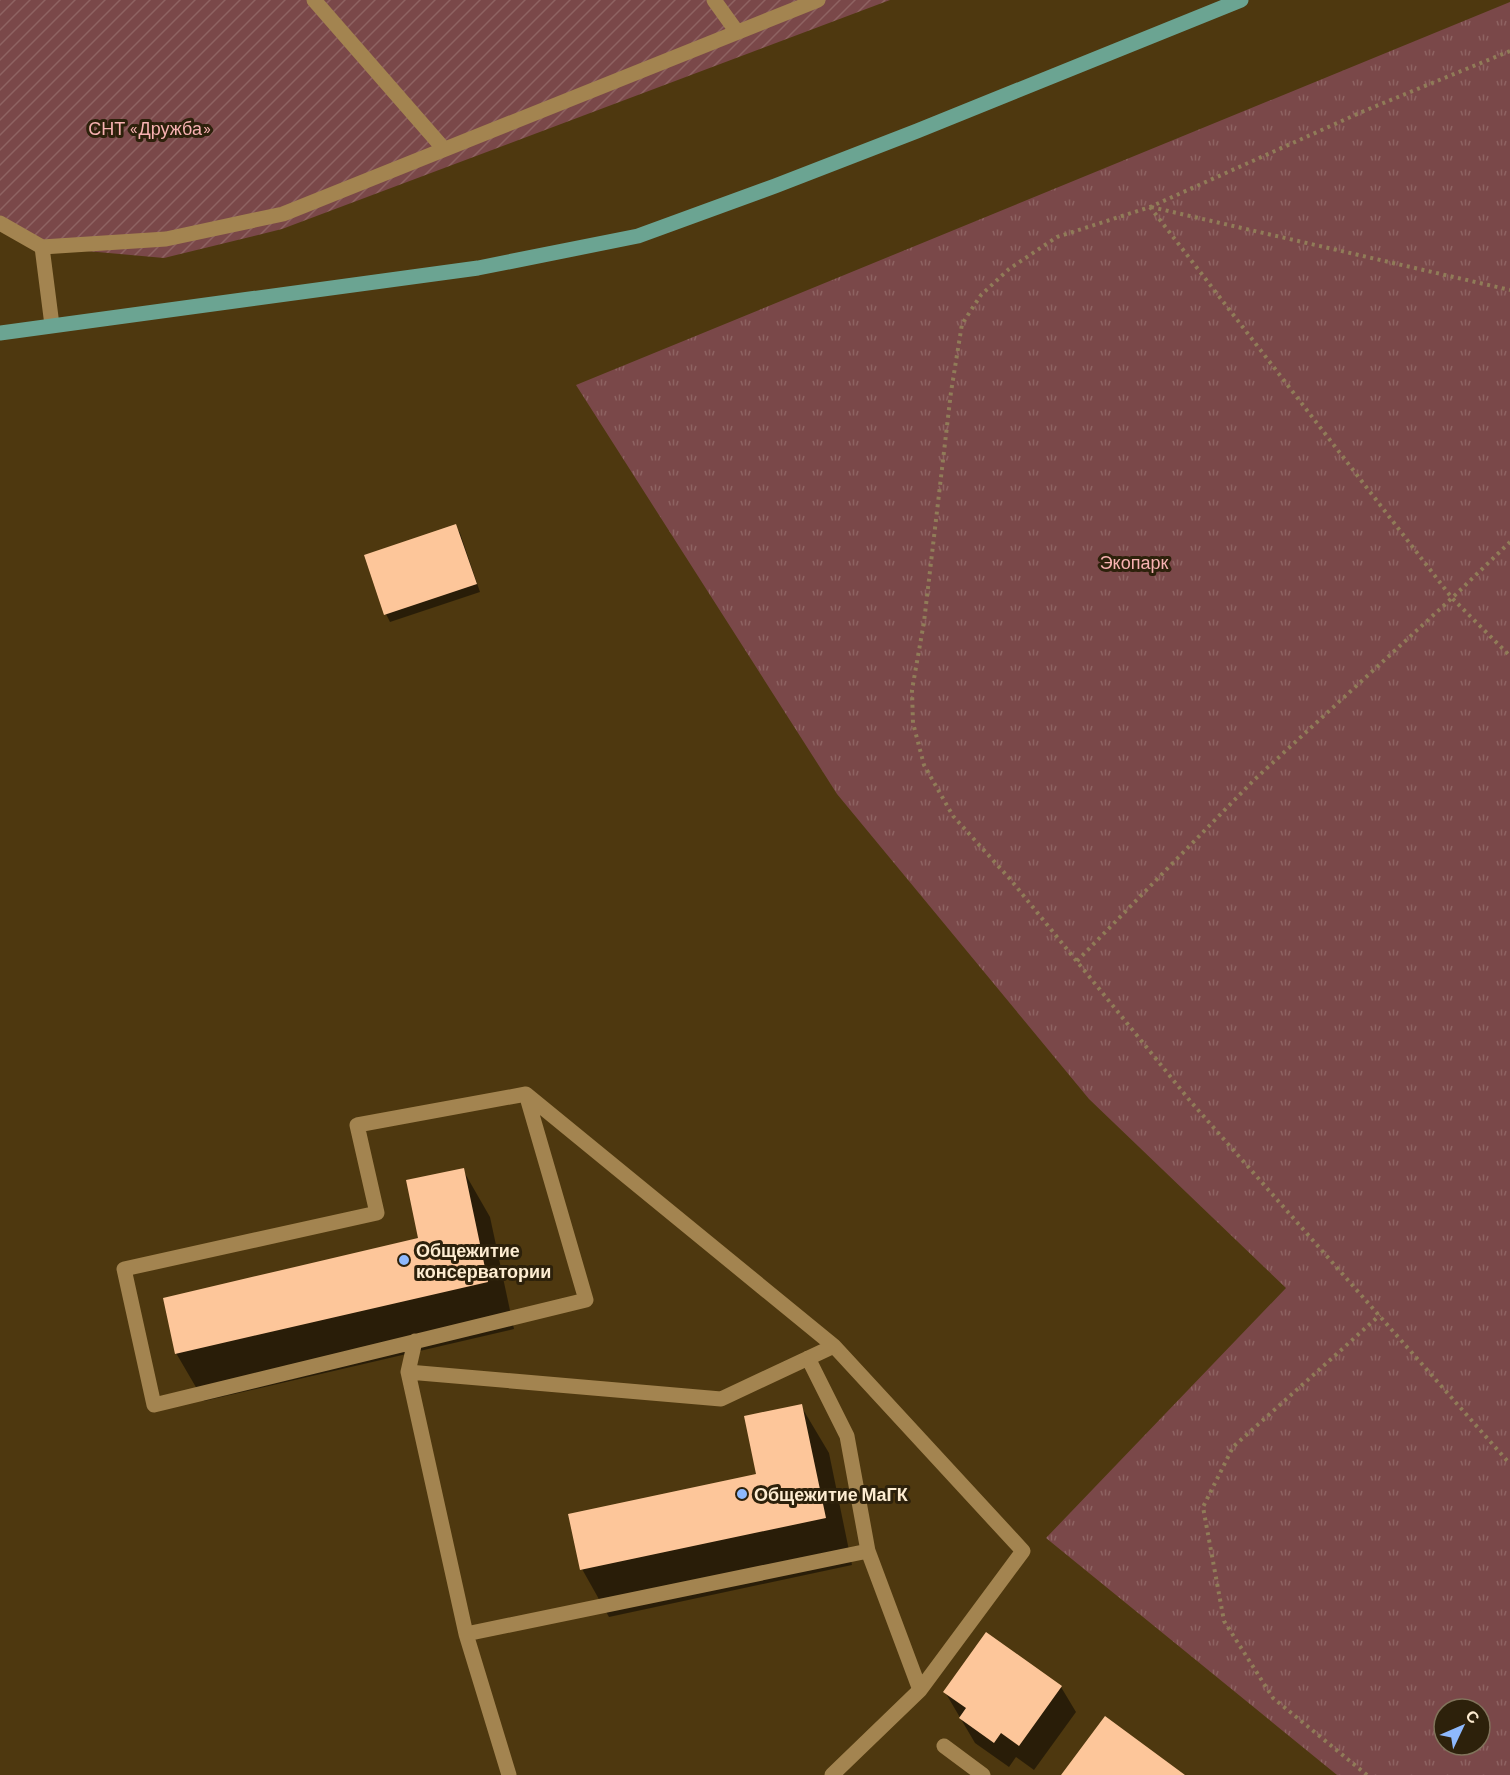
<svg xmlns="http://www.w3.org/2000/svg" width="1510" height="1775" font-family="Barlow,sans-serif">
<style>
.grass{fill:url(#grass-tufts);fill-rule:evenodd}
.garden{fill:url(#garden-furrows)}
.shadow{fill:#0007}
.building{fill:#fdc69a}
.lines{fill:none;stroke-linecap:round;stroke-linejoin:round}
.path{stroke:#907c58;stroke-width:4;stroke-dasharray:3 4.5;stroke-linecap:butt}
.minor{stroke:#a38450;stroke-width:15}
.major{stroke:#6ba492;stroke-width:15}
.poi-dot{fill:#8eb9fd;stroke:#2d210b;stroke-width:2}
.labels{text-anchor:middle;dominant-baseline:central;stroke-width:6;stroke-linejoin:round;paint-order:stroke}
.park-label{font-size:18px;fill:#f8b2b2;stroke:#2d210b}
.poi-label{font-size:18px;font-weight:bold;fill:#feedd2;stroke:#2d210b;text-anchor:start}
</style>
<defs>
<pattern id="grass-tufts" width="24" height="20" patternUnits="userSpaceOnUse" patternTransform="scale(1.5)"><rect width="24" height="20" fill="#7a4849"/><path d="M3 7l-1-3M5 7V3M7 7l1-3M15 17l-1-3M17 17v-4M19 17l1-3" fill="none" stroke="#8e6362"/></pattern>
<pattern id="garden-furrows" width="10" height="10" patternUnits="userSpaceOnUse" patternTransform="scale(1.5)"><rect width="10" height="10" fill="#7a4849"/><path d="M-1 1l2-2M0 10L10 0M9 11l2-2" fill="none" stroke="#8e6362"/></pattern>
</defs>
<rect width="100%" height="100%" fill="#4e380f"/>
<path class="grass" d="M1510,2V1775H1337L1046,1538L1286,1288L1089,1099L837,794L576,385ZM1444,1709H1480V1745H1444Z"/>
<path class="garden" d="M0,0H890L282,229L164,258L42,247L0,223Z"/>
<path class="shadow" d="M455,525L460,533L480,592L390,622L386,614Z
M463,1170L490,1217L514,1329L204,1401L176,1353L420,1239Z
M801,1406L829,1453L852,1565L609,1617L582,1569L758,1475Z
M1061,1687L1076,1712L1034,1770L1016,1757L1009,1767L975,1743L945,1692Z"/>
<path class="building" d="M456,524L477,584L384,615L364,555Z
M464,1168L488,1282L175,1354L163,1298L418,1238L406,1180Z
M802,1404L826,1518L580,1570L568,1514L756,1474L744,1416Z
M986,1632L1062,1686L1019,1746L1001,1733L994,1743L959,1718L966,1708L943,1692Z
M1105,1716L1185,1775H1061Z"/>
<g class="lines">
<path class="path" d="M1510,51L1364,111L1150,207L1057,237L1009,269L981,295L962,324L951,392L924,622L912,690L913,723L924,765L953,816L1010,879L1191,1102L1510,1464
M1150,207L1452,598L1510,656
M1151,207L1510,290
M1077,961L1254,780L1452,598L1510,542
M1367,1775L1273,1698L1224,1621L1203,1507L1233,1447L1380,1315"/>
<path class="minor" d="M314,0L444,149
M714,0L737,32
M0,223L42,247L52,325
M42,247L166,239L283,214L818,0
M526,1094L586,1300L154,1405L124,1269L377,1213L357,1125L526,1094L834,1346
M808,1358L847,1436L868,1551
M408,1372L415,1341
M466,1634L868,1551L920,1690
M944,1746L983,1775
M509,1775L466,1634L408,1372L721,1399L834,1346L1023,1551L920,1690L832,1775"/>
<path class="major" d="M0,333L478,268L638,236L775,186L917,131L1241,0"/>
</g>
<g class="poi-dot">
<circle cx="404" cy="1260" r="6"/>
<circle cx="742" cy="1494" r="6"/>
</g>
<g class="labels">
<g class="park-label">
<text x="150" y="128">СНТ «Дружба»</text>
<text x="1134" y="562">Экопарк</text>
</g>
<g class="poi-label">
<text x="416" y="1250">Общежитие<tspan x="416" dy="21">консерватории</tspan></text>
<text x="754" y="1494">Общежитие МаГК</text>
</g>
</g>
<g transform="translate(1462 1727) rotate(46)"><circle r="28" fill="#2d210b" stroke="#81735b" stroke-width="1.5"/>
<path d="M0-4.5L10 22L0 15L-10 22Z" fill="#8eb9fd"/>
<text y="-9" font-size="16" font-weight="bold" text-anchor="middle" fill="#feedd2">С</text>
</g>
</svg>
